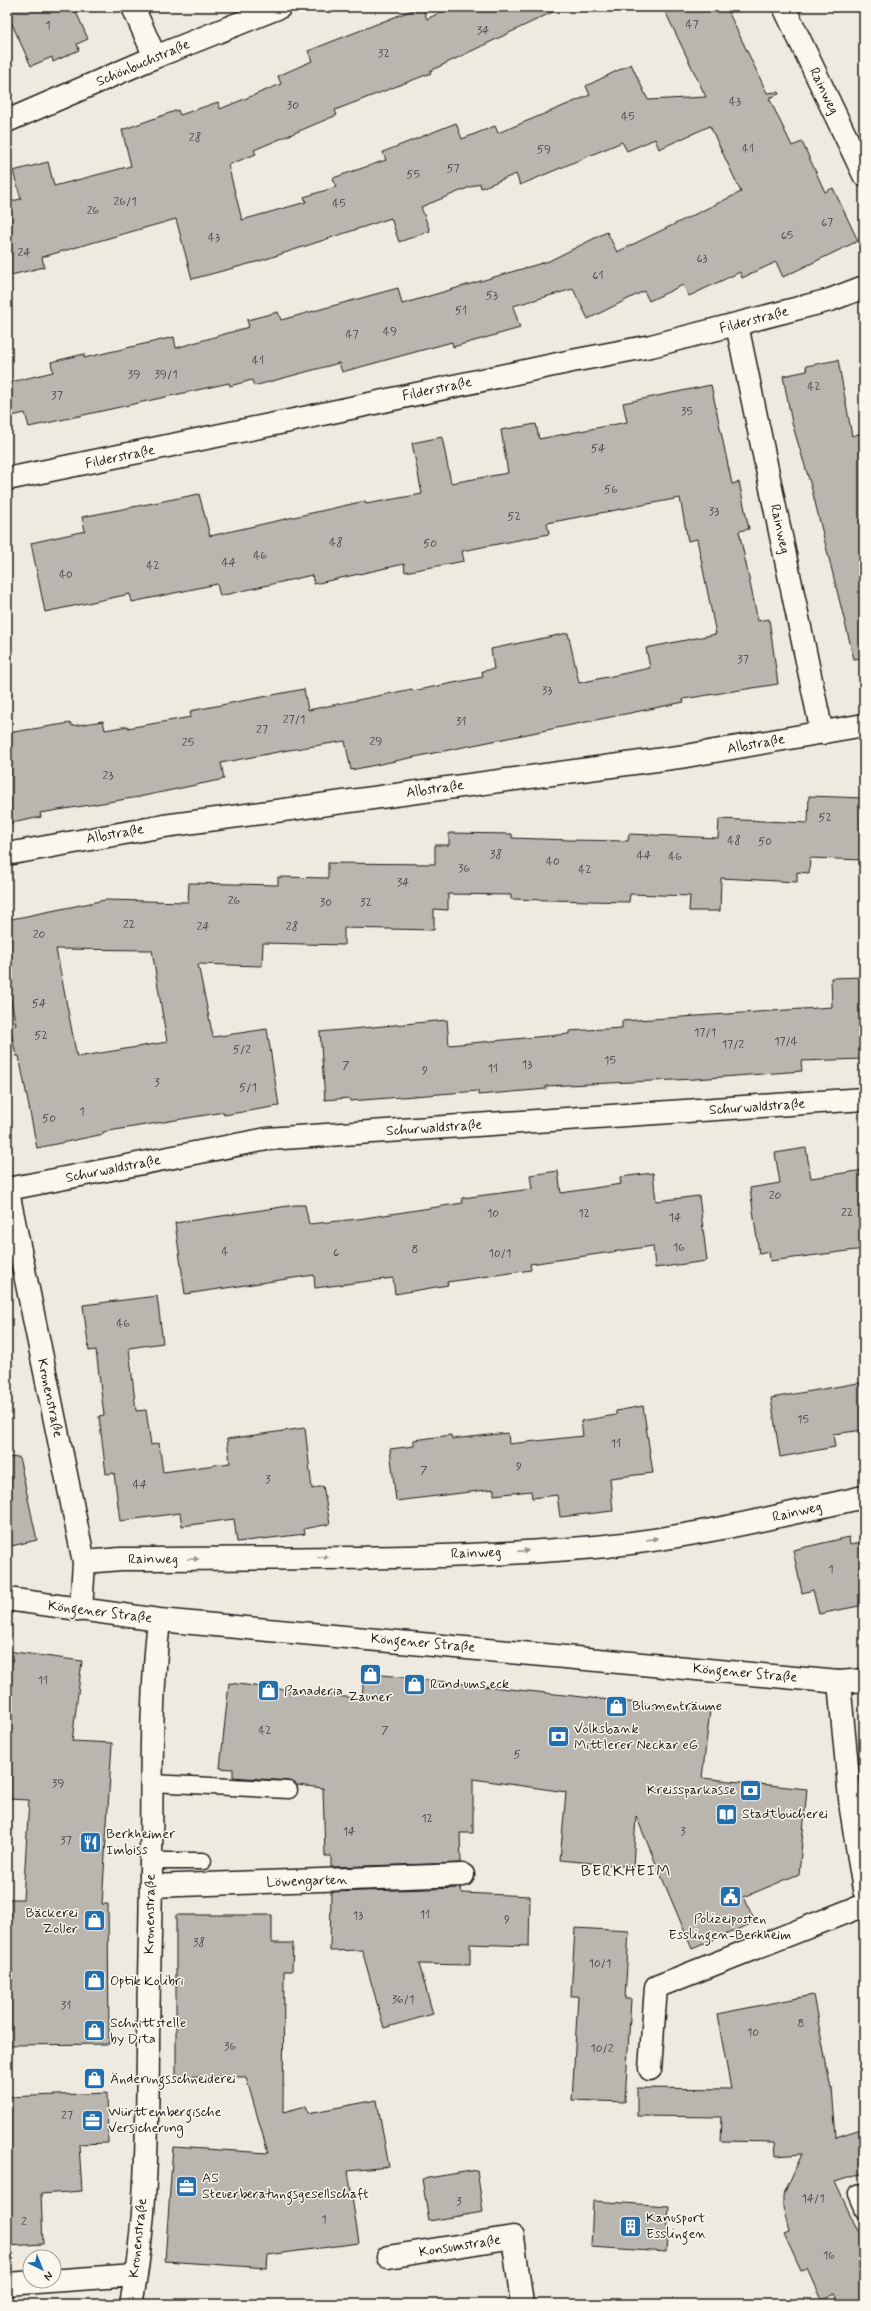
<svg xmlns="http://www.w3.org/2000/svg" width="871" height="2311" font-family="Mynerve,sans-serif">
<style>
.building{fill:#b9b6af;stroke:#1c1c1c;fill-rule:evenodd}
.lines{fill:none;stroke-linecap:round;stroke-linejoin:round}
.lane-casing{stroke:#1c1c1c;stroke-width:19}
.street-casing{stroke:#1c1c1c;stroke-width:25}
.secondary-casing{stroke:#1c1c1c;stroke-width:25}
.lane{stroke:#fbf7ec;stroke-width:16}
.street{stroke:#fbf7ec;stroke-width:22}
.secondary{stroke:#fbf7ec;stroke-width:22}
.oneway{fill:#97948e}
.labels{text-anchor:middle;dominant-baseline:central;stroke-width:3;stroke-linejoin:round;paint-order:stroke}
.number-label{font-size:12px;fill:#434241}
.street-label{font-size:14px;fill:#1c1c1c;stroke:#fbf7ec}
.poi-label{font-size:14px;fill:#1c1c1c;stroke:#fbf7ec;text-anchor:start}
.quarter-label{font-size:16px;letter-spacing:1px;fill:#1c1c1c;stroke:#fbf7ec}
</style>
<rect width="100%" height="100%" fill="#eeeadf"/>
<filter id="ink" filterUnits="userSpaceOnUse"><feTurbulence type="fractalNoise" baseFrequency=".025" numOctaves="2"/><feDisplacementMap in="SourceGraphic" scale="8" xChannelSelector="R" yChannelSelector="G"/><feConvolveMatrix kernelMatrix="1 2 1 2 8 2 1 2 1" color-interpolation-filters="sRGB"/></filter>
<g filter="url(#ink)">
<path class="building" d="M7,7H74L88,39L77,44L79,50L53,62L52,57L31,66L7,13Z
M420,7H422L427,19L451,7H563L430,71L431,73L335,110L337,115L254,150L256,154L228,165L242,220L306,202L304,197L336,187L333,178L386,160L383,152L456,123L462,139L495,126L498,133L590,95L586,86L631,64L648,100L706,97L663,7H726L767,93L778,92L779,94L769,98L792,146L802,142L825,192L833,188L858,241L783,277L776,262L742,278L740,272L689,296L683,285L649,301L644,291L588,319L573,289L513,306L520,328L453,347L452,342L342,372L339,363L254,386L252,380L230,386L229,383L29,427L25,413L7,417V383L53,372L51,362L84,354V358L174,337L176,348L249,327L247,320L278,312L281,320L398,288L402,304L549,261L607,232L617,252L741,192L710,126L659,149L655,139L627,151L622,142L520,185L516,174L481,188L480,183L421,207L430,231L399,242L391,218L260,261L192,279L176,219L42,257L44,267L7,276V202L21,199L13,171L48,162L54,186L131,166L122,130L178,110L180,115L218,102L220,109L281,84L278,76L312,61L308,51Z
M838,360L852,436L864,432V658L854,659L811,486L792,423L783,376L807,371L806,366Z
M711,385L732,484L739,482L749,529L739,531L758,621L769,619L778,684L683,699L684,702L351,770L345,741L283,751L221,763L224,779L139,797L40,813L41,817L7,824V733L71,723L72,726L103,721L105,730L128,726V728L191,717L190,711L304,689L308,710L412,689L413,691L483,677L482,671L494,669L491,649L568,633L579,683L650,668L646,648L716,634L697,539L688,541L680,498L547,523L549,534L462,551L464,561L405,572L404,564L314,584L312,575L220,596L217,584L132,602L130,594L45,612L31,543L85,531L82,517L199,494L210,536L365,501L366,504L422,494L412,443L442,437L451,483L508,473L501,430L536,424L539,439L627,422L623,403Z
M809,796L864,798V860L810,858L809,873L797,872V882L721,878L720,911H689L690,896L630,894L629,902L511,899V895L448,894V910L434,909V930L344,928V945L263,943L262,966L198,964L213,1037L267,1029L279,1106L224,1115V1112L103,1132L104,1134L37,1148L19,1056H16L10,1026L16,1025L7,983V920L105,900L188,902L189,883L278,885V877L328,878V863L435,864V845H449V833L512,834V838L570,840L628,841L629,834L718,838L719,819L808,823ZM56,949L152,950L167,1042L77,1057Z
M864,977V1059L801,1061L802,1071L695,1079L546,1086V1089L478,1095V1091L350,1101L349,1098L325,1100L320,1032L447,1020L449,1045L569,1034V1031L622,1028V1021L832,1007L831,978Z
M806,1148L811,1178L864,1170V1249L770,1261L769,1252L759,1254L750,1188L780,1183L775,1153Z
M558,1171L561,1193L621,1184L620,1177L653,1173L656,1201L699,1196L707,1261L655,1268L653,1246L530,1264L531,1270L447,1282L448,1285L395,1294L393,1278L315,1288L314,1275L185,1294L175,1223L295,1205H305L309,1224L358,1219L463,1203L462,1198L532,1189L530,1175Z
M157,1296L163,1343L129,1348L136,1411L146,1410L151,1445L159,1443L163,1472L230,1463L227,1439L305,1428L312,1489L323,1486L330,1524L304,1529L305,1534L237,1542L234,1519L182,1526L180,1513L120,1521L114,1473L106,1474L99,1416L104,1415L96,1350L89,1351L83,1305Z
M864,1382V1430L833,1434L835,1447L780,1457L771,1398Z
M643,1406L653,1473L610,1478L613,1511L560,1517L557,1495L532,1498L531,1491L494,1495V1489L396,1501L390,1449L414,1446V1440L451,1435L452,1439L508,1433L509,1444L583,1436L581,1421L616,1415V1411Z
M19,1457L37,1540L7,1547V1458Z
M849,1537L850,1545L864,1542V1605L819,1614L813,1590L802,1593L793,1550Z
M7,1651L82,1661L72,1741L112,1743L102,1904H108L109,2044L7,2045V1899H23L29,1800L7,1799Z
M364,1673L710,1711L702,1778L807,1789L799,1874L744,1897L755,1922L692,1949L636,1816L633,1867L560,1860L566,1792L473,1779V1833H460L461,1863L331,1867V1856H325L323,1788L297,1785L289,1781L233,1777V1769L220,1768L229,1683L362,1699Z
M461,1888L462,1893L530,1896L529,1946L470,1944V1965L419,1964L433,2014L384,2028L362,1950L330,1951L331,1892Z
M176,1915H272V1943H293L292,1971H284L283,2112L306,2106L308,2113L377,2100L389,2167L348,2171L359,2243L268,2255L267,2268L165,2261L173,2147L268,2153L246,2077L176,2076Z
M575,1928L629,1931L625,1999H631L625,2102L572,2100L578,1996H571Z
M813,1995L831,2089L832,2088L836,2137L864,2128V2173L835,2182L864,2244V2304H840L835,2294L822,2300L808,2269L801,2271L784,2234L789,2232L783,2207V2196L802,2154L776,2156L775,2142L720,2141L721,2117L637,2116V2088L731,2089L717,2014Z
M107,2093L108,2143L79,2144L82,2191L41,2194L43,2244L7,2246V2097Z
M477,2170L483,2212L429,2221L422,2179Z
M593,2201L669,2206L666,2252L591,2247Z"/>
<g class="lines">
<defs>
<path id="lane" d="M151,1783L289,1790
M151,1861H203
M864,2192L857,2194L864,2210"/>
<path id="street" d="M133,7L155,57
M784,7L864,175
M7,121L155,57L280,7
M737,325L822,733
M7,479L299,419L572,361L651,346L830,300L864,287
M7,854L164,826L686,756L864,725
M7,1187L84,1562L81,1610
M8,1189L267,1139L864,1099
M84,1562L121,1559C282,1558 445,1561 606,1546C693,1537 779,1516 864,1497
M7,1599L159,1620L839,1682
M151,1886L463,1875
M650,2069L656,1987L864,1905
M388,2257L513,2237L522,2304
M7,2284L135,2275
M131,2304C147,2223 147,2136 148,2053C148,1989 151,1925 151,1861C152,1779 150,1702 159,1620"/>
<path id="secondary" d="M864,1680L839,1682L851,1809L864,1890"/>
</defs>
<use href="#lane" class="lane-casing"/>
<use href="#street" class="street-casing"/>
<use href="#secondary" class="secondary-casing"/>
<use href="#lane" class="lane"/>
<use href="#street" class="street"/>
<use href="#secondary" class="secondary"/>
</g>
<defs><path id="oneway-solid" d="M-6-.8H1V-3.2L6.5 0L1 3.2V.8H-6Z"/></defs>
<g class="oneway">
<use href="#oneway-solid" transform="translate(652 1539) rotate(-9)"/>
<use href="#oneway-solid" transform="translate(523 1551) rotate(-3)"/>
<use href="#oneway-solid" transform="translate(323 1557) rotate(-1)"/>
<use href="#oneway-solid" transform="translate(193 1559)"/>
</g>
</g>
<defs>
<symbol id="shop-square" viewBox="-11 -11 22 22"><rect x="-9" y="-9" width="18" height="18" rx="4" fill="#1f6fb2" stroke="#fbf7ec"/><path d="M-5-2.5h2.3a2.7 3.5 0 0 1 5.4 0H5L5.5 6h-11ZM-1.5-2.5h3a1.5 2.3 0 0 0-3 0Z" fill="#fff"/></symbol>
<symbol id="bank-square" viewBox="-11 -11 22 22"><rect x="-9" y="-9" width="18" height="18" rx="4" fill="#1f6fb2" stroke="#fbf7ec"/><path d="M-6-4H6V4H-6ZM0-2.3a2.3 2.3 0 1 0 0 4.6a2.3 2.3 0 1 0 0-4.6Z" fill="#fff"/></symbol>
<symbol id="library-square" viewBox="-11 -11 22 22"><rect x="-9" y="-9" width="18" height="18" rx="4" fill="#1f6fb2" stroke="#fbf7ec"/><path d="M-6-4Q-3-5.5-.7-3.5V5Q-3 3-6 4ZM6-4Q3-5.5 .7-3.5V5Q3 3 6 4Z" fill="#fff"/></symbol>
<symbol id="restaurant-square" viewBox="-11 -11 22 22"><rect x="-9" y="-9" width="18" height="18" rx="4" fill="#1f6fb2" stroke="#fbf7ec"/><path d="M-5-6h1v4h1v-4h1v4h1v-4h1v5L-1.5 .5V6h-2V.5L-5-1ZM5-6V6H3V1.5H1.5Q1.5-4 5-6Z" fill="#fff"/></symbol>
<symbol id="civic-square" viewBox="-11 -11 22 22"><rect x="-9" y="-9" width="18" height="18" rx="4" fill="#1f6fb2" stroke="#fbf7ec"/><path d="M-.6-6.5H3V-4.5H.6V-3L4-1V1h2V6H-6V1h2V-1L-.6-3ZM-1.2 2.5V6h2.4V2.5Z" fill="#fff"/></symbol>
<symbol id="office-square" viewBox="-11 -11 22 22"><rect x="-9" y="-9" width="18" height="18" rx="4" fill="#1f6fb2" stroke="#fbf7ec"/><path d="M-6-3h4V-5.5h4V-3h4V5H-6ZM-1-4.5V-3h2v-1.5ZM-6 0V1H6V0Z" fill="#fff"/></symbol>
<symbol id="building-square" viewBox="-11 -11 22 22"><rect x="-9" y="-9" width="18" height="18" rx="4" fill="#1f6fb2" stroke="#fbf7ec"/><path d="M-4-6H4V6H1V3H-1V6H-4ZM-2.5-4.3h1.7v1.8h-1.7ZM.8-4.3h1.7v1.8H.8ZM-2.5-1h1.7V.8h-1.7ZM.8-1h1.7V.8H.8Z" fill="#fff"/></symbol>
</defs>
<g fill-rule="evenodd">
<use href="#shop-square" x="358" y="1662" width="25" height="25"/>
<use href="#shop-square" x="402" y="1672" width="25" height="25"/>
<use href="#shop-square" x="256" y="1678" width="25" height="25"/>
<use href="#shop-square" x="604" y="1694" width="25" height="25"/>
<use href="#bank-square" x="546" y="1724" width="25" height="25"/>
<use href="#bank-square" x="738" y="1778" width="25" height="25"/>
<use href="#library-square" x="714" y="1802" width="25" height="25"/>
<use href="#restaurant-square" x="78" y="1830" width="25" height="25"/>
<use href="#civic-square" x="718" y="1884" width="25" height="25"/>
<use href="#shop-square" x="82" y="1908" width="25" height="25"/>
<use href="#shop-square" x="82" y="1968" width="25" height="25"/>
<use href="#shop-square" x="82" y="2018" width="25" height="25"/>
<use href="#shop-square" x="82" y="2066" width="25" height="25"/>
<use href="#office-square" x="80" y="2108" width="25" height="25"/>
<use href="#office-square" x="174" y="2174" width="25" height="25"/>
<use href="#building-square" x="618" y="2214" width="25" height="25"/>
</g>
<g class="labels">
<g class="number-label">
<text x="692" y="25">47</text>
<text x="48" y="26">1</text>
<text x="483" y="31">34</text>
<text x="384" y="54">32</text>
<text x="735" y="102">43</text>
<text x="293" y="106">30</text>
<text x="628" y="117">45</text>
<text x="195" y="138">28</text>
<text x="748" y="149">41</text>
<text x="544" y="150">59</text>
<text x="453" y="169">57</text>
<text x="413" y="175">55</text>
<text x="125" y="202">26/1</text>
<text x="339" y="204">45</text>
<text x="93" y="211">26</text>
<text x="827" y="223">67</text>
<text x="787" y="236">65</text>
<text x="214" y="238">43</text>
<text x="24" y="253">24</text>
<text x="702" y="259">63</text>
<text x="598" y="276">61</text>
<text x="492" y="296">53</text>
<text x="461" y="311">51</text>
<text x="390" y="332">49</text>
<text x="352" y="335">47</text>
<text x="258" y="361">41</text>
<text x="134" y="375">39</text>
<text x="166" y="375">39/1</text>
<text x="814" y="387">42</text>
<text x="57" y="396">37</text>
<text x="687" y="412">35</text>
<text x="598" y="449">54</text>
<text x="611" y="490">56</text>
<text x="714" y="512">33</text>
<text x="514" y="517">52</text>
<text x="336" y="543">48</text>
<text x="430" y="544">50</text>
<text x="260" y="556">46</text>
<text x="229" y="563">44</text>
<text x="153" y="566">42</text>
<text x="66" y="575">40</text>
<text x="743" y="660">37</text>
<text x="547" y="691">33</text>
<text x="294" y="720">27/1</text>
<text x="461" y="722">31</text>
<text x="262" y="730">27</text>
<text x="376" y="742">29</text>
<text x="188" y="743">25</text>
<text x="108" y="776">23</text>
<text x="825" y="818">52</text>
<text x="734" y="841">48</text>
<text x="765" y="842">50</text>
<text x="496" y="855">38</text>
<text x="644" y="856">44</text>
<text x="675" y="857">46</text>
<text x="553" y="862">40</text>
<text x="464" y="869">36</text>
<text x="585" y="870">42</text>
<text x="403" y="883">34</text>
<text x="234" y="901">26</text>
<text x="326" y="903">30</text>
<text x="366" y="903">32</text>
<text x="129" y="925">22</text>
<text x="203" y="927">24</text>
<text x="292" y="927">28</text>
<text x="39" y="935">20</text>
<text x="39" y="1004">54</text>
<text x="705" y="1033">17/1</text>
<text x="41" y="1036">52</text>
<text x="786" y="1042">17/4</text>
<text x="733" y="1045">17/2</text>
<text x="242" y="1050">5/2</text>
<text x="610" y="1061">15</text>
<text x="527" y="1065">13</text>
<text x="346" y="1066">7</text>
<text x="493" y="1069">11</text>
<text x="425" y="1071">9</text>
<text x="157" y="1083">3</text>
<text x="248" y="1088">5/1</text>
<text x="82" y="1112">1</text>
<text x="49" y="1119">50</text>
<text x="775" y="1196">20</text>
<text x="847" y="1213">22</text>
<text x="493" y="1214">10</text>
<text x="584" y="1214">12</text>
<text x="675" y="1218">14</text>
<text x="679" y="1248">16</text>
<text x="415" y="1250">8</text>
<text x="225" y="1252">4</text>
<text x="336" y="1253">6</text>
<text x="500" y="1254">10/1</text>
<text x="123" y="1324">46</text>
<text x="803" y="1420">15</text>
<text x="616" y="1444">11</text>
<text x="519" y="1467">9</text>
<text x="424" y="1471">7</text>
<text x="268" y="1480">3</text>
<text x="140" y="1485">44</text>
<text x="831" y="1570">1</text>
<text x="43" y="1681">11</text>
<text x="265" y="1731">42</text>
<text x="385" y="1731">7</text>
<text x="517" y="1755">5</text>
<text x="58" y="1784">39</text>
<text x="427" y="1819">12</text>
<text x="349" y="1832">14</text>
<text x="683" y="1832">3</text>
<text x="66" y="1841">37</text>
<text x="425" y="1915">11</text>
<text x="358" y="1916">13</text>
<text x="507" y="1920">9</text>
<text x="199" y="1943">38</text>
<text x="600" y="1964">10/1</text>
<text x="403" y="2000">36/1</text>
<text x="66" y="2006">31</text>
<text x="801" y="2024">8</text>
<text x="753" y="2033">10</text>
<text x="230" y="2047">36</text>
<text x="602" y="2049">10/2</text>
<text x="67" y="2116">27</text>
<text x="813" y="2199">14/1</text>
<text x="459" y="2202">3</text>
<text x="324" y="2220">1</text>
<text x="24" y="2222">2</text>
<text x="829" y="2256">16</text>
</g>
<g class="street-label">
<text transform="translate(143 63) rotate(-23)">Schönbuchstraße</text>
<text transform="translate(824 91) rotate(64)">Rainweg</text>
<text transform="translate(754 320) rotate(-15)">Filderstraße</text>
<text transform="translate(437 389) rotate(-12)">Filderstraße</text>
<text transform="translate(120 457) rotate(-12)">Filderstraße</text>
<text transform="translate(780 529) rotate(78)">Rainweg</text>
<text transform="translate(756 744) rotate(-10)">Albstraße</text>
<text transform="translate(435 789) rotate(-8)">Albstraße</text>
<text transform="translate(115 834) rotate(-10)">Albstraße</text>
<text transform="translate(757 1107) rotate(-4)">Schurwaldstraße</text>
<text transform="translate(434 1128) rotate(-4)">Schurwaldstraße</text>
<text transform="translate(113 1169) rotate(-11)">Schurwaldstraße</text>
<text transform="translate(50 1398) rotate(78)">Kronenstraße</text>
<text transform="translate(797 1512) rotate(-13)">Rainweg</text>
<text transform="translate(476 1553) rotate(-2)">Rainweg</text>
<text x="153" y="1559">Rainweg</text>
<text transform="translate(100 1612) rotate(7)">Köngener Straße</text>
<text transform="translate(423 1643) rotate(5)">Köngener Straße</text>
<text transform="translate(745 1673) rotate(5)">Köngener Straße</text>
<text transform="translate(307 1881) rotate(-2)">Löwengarten</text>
<text transform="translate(150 1914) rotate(-89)">Kronenstraße</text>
<text transform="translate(138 2238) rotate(-84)">Kronenstraße</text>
<text transform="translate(460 2246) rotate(-9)">Konsumstraße</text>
</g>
<g class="poi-label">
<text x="430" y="1684">Rund ums eck</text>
<text x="284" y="1691">Panaderia</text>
<text x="370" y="1697" text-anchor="middle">Zauner</text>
<text x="632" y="1706">Blumenträume</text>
<text x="574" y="1729">Volksbank<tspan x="574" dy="16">Mittlerer Neckar eG</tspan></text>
<text x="736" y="1790" text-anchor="end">Kreissparkasse</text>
<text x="742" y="1814">Stadtbücherei</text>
<text x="106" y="1834">Berkheimer<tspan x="106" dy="16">Imbiss</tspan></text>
<text x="78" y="1913" text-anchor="end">Bäckerei<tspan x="78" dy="16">Zoller</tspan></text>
<text x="730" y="1919" text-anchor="middle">Polizeiposten<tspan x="730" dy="16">Esslingen-Berkheim</tspan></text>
<text x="110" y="1981">Optik Kolibri</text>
<text x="110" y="2023">Schnittstelle<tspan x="110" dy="16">by Dita</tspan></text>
<text x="110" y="2079">Änderungsschneiderei</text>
<text x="108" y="2112">Württembergische<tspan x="108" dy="16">Versicherung</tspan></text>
<text x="202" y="2178">AS<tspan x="202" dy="16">Steuerberatungsgesellschaft</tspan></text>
<text x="646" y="2218">Kanusport<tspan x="646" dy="16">Esslingen</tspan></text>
</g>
<g class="quarter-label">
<text x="626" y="1871">BERKHEIM</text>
</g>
</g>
<rect width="871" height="2311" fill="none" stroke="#fbf7ec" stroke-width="24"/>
<rect x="12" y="12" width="847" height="2287" fill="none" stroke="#1c1c1c" stroke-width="1.5" filter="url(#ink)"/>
<g transform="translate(42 2269) rotate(137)"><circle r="19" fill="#fbf7ec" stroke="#a29f99"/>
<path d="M0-3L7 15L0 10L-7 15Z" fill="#1f6fb2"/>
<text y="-6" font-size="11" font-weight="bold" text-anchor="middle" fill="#1c1c1c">N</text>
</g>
</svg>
